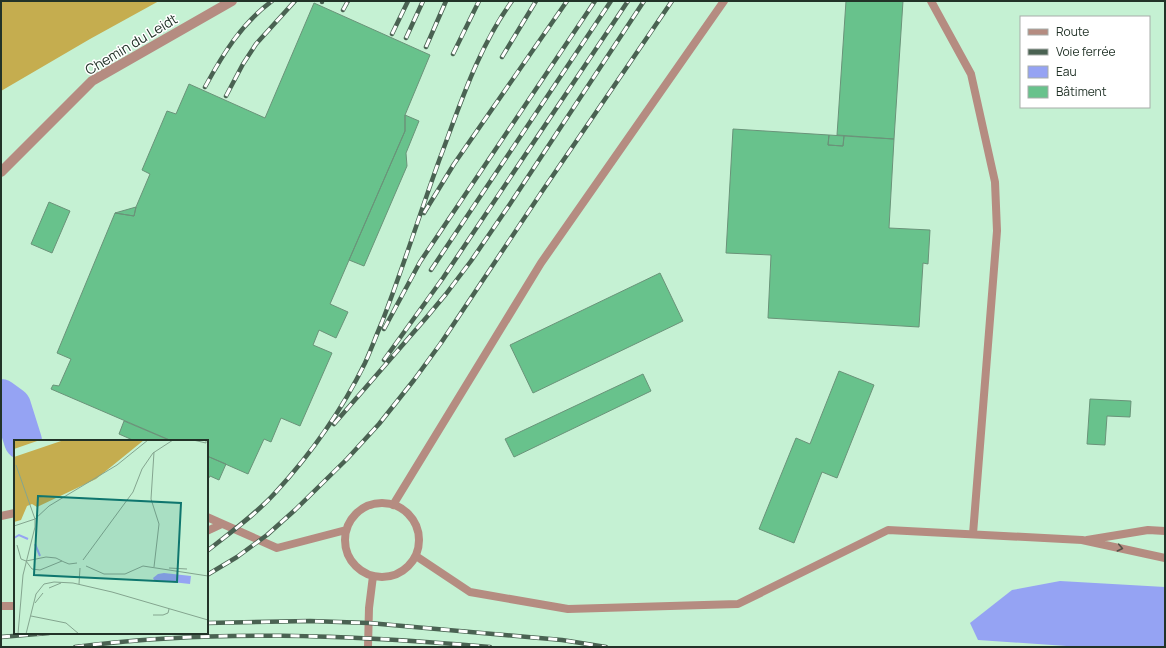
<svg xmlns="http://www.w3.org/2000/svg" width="1166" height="648" font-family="Manrope,sans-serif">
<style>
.forest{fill:#c5ad4f}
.water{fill:#95a3f3}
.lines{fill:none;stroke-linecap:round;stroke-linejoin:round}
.river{stroke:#95a3f3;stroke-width:38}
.building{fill:#68c28c;stroke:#6a9379}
.service{stroke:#b58c81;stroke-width:8}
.minor{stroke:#b58c81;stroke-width:10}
.rail-casing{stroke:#4a6252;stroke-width:4.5}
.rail{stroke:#fff;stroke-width:3;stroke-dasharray:9;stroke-linecap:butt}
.oneway{stroke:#555247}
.labels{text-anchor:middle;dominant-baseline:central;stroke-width:3;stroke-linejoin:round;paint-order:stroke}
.street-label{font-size:14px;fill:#223328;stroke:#fff}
.inset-river{fill:none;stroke:#95a3f3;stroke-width:2}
.inset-road{fill:none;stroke:#84a58f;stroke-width:1}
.view{fill:#0f766e;fill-opacity:0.15;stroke:#0f766e;stroke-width:2}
.inset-edge{fill:none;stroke:#223328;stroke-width:2}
</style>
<rect width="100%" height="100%" fill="#c5f1d3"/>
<path class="forest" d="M1,1H159L90,39L1,91Z"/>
<path class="water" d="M1060,581L1165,587V647H1081L978,640L970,623L1012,590Z"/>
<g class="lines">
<path class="river" d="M1,398L12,406L23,441"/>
</g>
<path class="building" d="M846,1H903L894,139L837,135Z
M314,3L430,55L405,115V131L330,304L348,312L336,338L319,330L313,345L332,353L300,426L281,418L271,442L264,439L248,474L207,456V441H172L51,389L53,385L59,386L71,359L57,353L115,213L134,216L136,207L150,174L142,170L167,111L176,114L189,84L265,118Z
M405,115L419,121L406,153L407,166L364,266L349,260L405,131Z
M733,129L829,135L828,145L843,146L844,136L894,139L889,228L930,230L928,264L923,263L919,327L768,318L771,255L726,253Z
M829,135L844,136L843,146L828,145Z
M49,202L70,211L52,253L31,244Z
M136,207L134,216L115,213Z
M660,273L683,321L533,393L510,345Z
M839,371L874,385L837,478L822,472L794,543L759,529L796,438L810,444Z
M643,374L651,391L514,457L505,439Z
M1090,399L1131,401L1130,417L1107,416L1105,445L1087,444Z
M124,421L169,440V441H135L119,434Z
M207,456L226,464L219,480L210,476L207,481Z"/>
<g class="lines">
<path class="service" d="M931,1L971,74L995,182L997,231L973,534
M345 540a37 37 0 1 1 74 0a37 37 0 1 1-74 0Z
M393,505L541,263L724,1
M1,516L15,513
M207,517L277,548L346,530
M207,531L222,524
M1087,540L1148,530L1165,531
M416,556L470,592L568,609L738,604L888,530L1082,540L1165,558
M1,606H15
M368,647L369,608L373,576"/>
<path class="minor" d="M1,172L92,81L232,1"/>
<defs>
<path id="rail" d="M322,2V1
M343,10L348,1
M392,34L408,1
M406,38L423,1
M426,47L446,1
M453,54L479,1
M502,57L536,1
M205,87C223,54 241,24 272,1
M226,96L243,64L256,44L295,1
M424,213L454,164L567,1
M431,270L611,1
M384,329L420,262L595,1
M384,360L443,278L628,1
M334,424L426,318L446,294L471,261L510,204L644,1
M207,551C230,533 256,514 275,493C310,455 342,410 365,363C371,350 376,336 382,322C403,268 420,213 440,158C460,105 478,48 512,1
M207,575L237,557L267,535L295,510L347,459L379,424L414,380L441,343L543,190L672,1
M207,623L310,621L369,623L562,640L606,647
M1,637L49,633
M75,647C212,629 352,635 490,647"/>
</defs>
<use href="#rail" class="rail-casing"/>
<use href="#rail" class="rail"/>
</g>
<defs><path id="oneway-chevron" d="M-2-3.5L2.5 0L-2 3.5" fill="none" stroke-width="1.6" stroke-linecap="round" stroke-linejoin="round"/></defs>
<use class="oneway" href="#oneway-chevron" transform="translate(1120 548) rotate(12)"/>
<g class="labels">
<g class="street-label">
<text transform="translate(131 44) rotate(-31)">Chemin du Leidt</text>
</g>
</g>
<g transform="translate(14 440)">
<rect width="194" height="194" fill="#c5f1d3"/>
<path d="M0,0H26L0,9ZM50,0H130L82,39L23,67L18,64L13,66L7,80L0,82V17Z" fill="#c5ad4f"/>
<path d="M150,133L177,136L176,144L140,140L139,138L144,134Z" fill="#95a3f3"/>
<path class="inset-river" d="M0,98L5,95L14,99M21,104L26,116"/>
<path class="inset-road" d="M179,0L192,3V0M2,25L21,79V87L9,135L4,194M0,86L21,79L35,66L103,25L134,0M3,105L7,119L12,121M69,120L119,52L128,29L139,13L159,0M48,121L26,130L18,129L12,121L32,117L42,118L50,122L55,124L63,123M72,126L90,134H111L129,126L194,136M140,127L145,84L137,59L140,12M155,128L173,129M65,144L66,128M35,148L47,143M21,163L29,153M139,175H149L154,173L155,169M17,176L52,183L65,194M12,194L22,154L30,144L40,142L59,143L98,152L194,180"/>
<path class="view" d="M24,56L167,63L163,142L20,135Z"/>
<rect width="194" height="194" class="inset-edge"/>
</g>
<rect width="1166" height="648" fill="none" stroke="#223328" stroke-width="4"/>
<rect x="1020" y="16" width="130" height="92" fill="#ffffff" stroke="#a7ada9"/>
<rect x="1028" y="29" width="20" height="6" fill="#b58c81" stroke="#a7ada9"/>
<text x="1056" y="36" font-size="12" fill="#223328">Route</text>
<rect x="1028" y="49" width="20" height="6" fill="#4a6252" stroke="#a7ada9"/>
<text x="1056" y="56" font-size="12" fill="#223328">Voie ferrée</text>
<rect x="1028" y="66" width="20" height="12" fill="#95a3f3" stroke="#a7ada9"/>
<text x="1056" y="76" font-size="12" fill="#223328">Eau</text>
<rect x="1028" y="86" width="20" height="12" fill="#68c28c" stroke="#a7ada9"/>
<text x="1056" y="96" font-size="12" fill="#223328">Bâtiment</text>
</svg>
